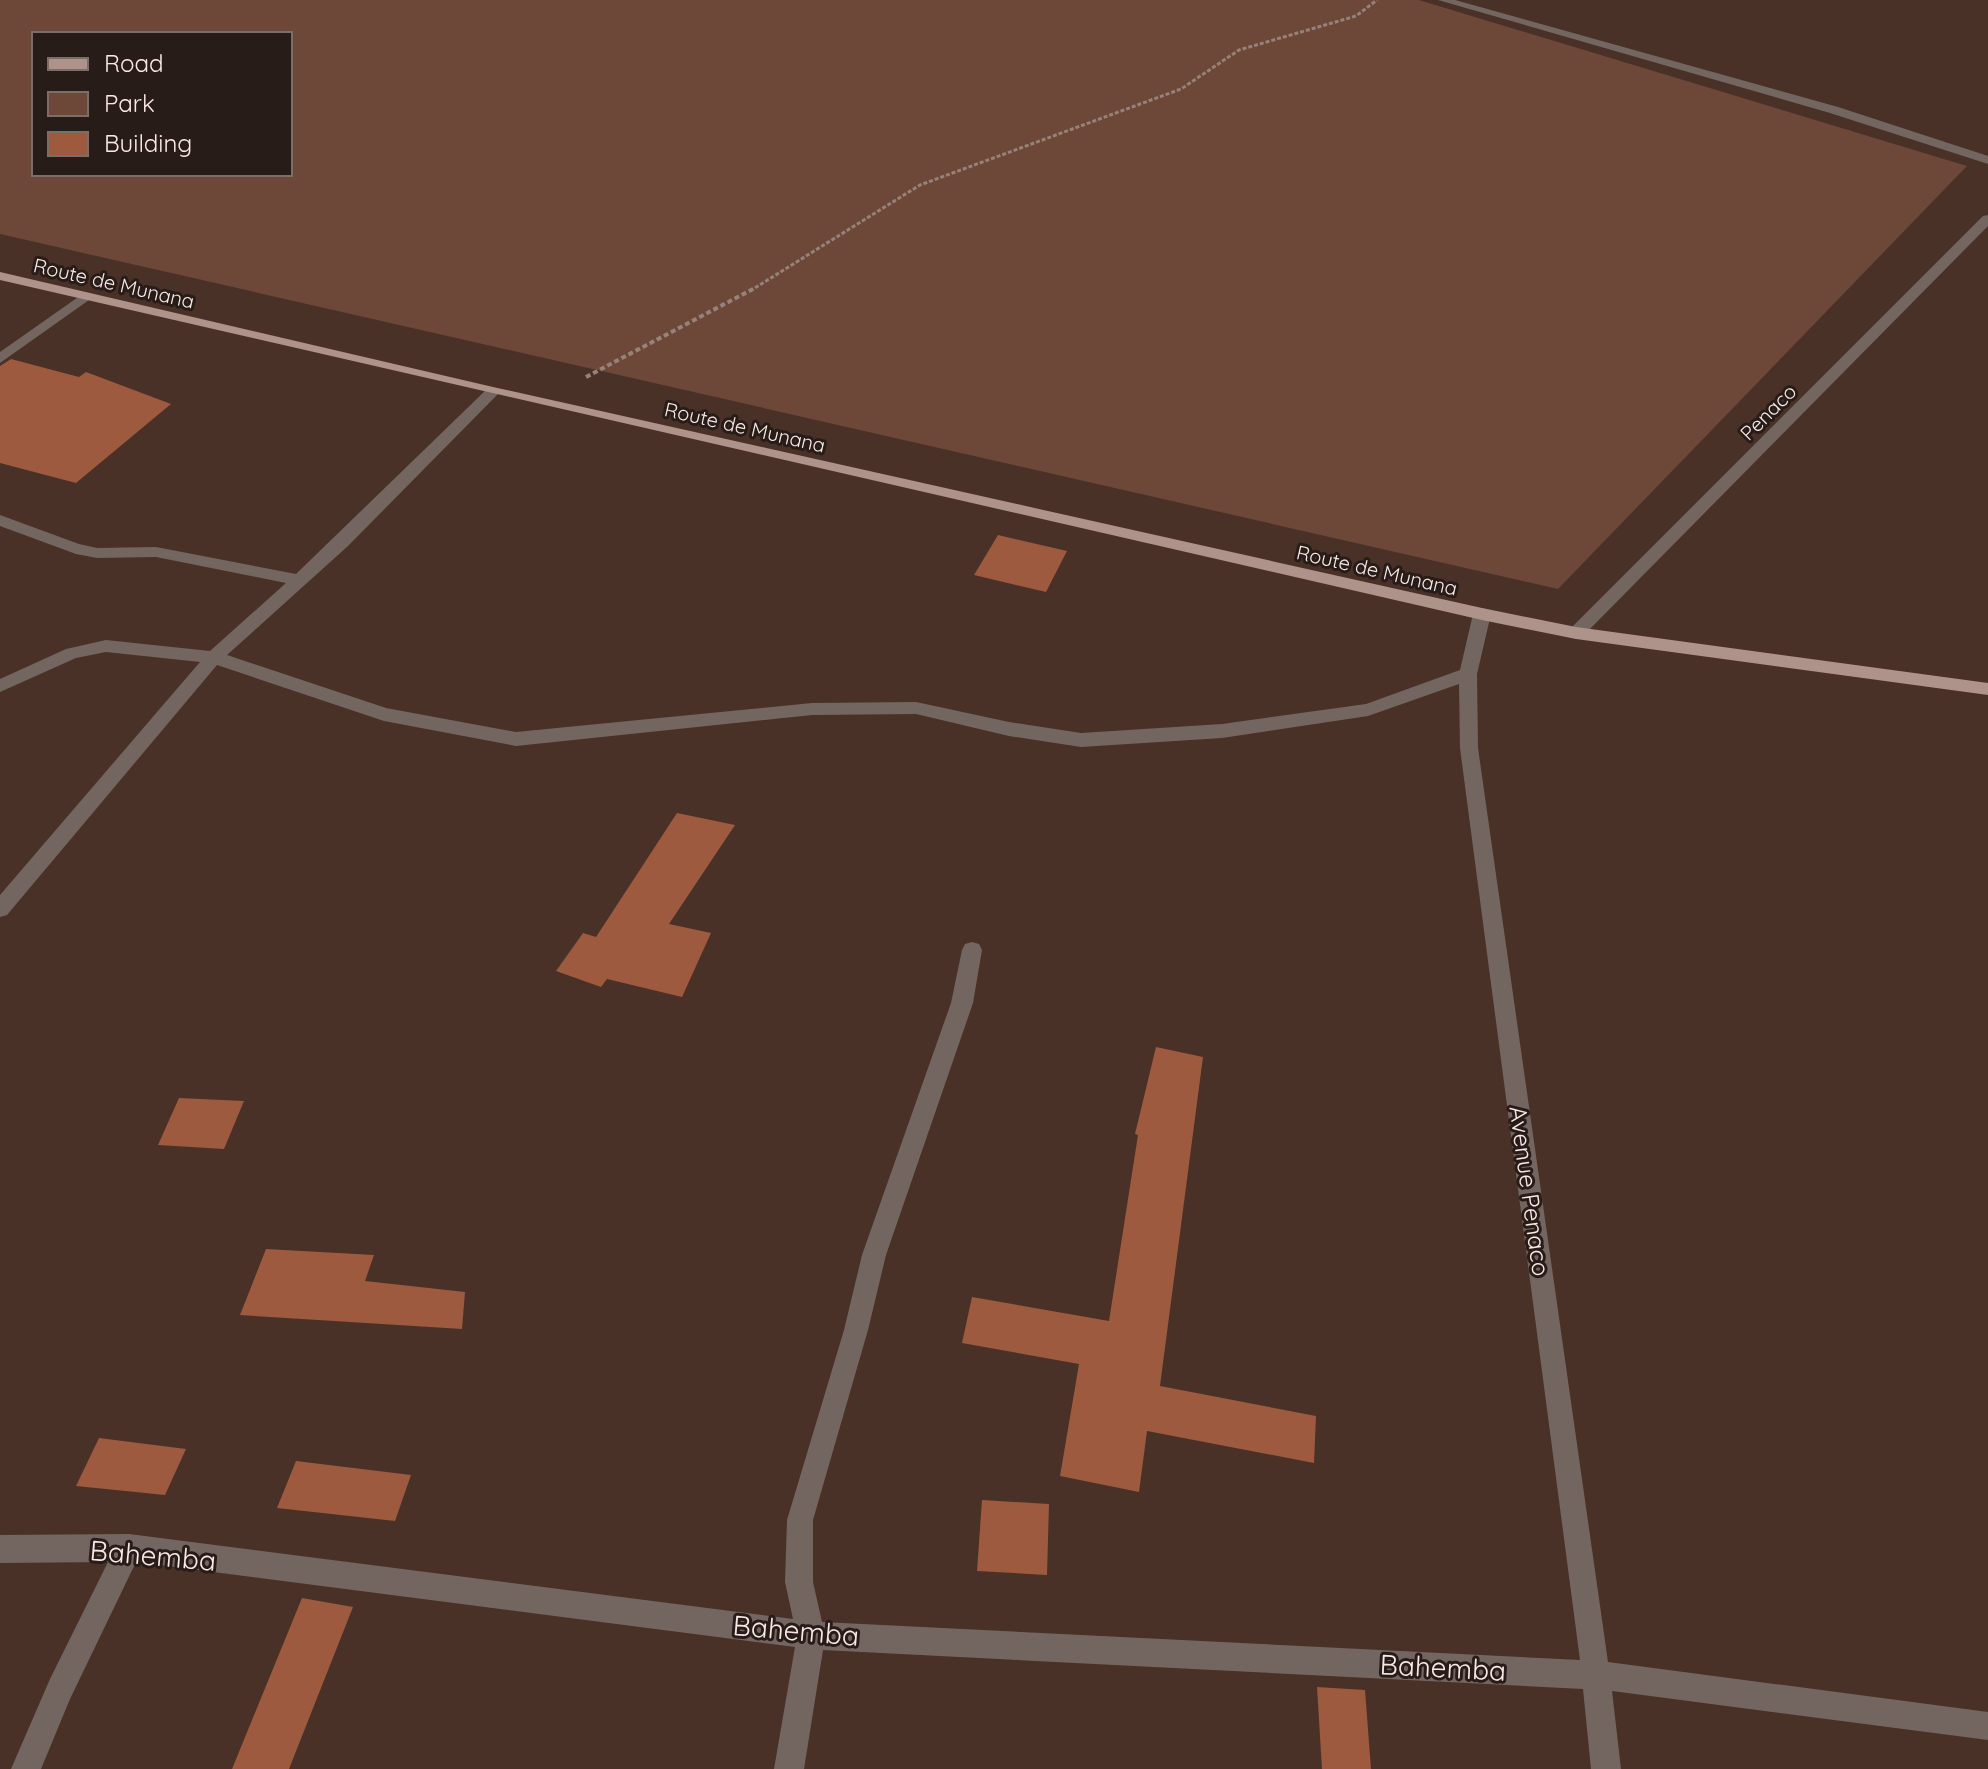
<svg xmlns="http://www.w3.org/2000/svg" width="1988" height="1769" font-family="Quicksand,sans-serif">
<style>
.green{fill:#6d4738;fill-rule:evenodd}
.building{fill:#9d5a3f}
.lines{fill:none;stroke-linecap:round;stroke-linejoin:round}
.path-far1{stroke:#97827a;stroke-width:3;stroke-dasharray:4 2;stroke-linecap:butt}
.path{stroke:#97827a;stroke-width:4;stroke-dasharray:5 3;stroke-linecap:butt}
.minor{fill:#736661;fill-rule:evenodd}
.major{fill:#ad938a;fill-rule:evenodd}
.labels{text-anchor:middle;dominant-baseline:central;stroke-width:6;stroke-linejoin:round;paint-order:stroke}
.far-street-label{font-size:20px;fill:#f9e9e3;stroke:#271c18}
.street-label{font-size:24px;fill:#f9e9e3;stroke:#271c18}
.near-street-label{font-size:28px;fill:#f9e9e3;stroke:#271c18}
</style>
<rect width="100%" height="100%" fill="#493127"/>
<path class="green" d="M0,0H1419L1967,166L1558,589L0,234ZM34,34H290V174H34Z"/>
<path class="building" d="M11,359L79,377L86,372L171,404L76,483L0,463V366Z
M998,535L1067,551L1046,592L974,575Z
M677,813L735,825L669,924L711,933L682,997L607,979L601,987L556,971L583,933L596,937Z
M1156,1047L1203,1057L1160,1386L1316,1416L1314,1463L1147,1431L1139,1492L1060,1476L1079,1364L962,1343L972,1297L1109,1321L1138,1135L1135,1134Z
M179,1098L244,1101L224,1149L158,1145Z
M266,1249L374,1255L365,1281L465,1292L462,1329L240,1315Z
M99,1438L186,1449L165,1495L76,1486Z
M296,1461L411,1475L395,1521L277,1508Z
M982,1500L1049,1504L1047,1575L977,1571Z
M302,1598L353,1607L289,1769H232Z
M1317,1687L1365,1690L1371,1769H1322Z"/>
<g class="lines">
<path class="path-far1" d="M750,291L920,185L1181,89L1239,50L1356,16L1377,0"/>
<path class="path" d="M586,377L753,289"/>
<path class="minor" d="M1438,0H1455L1838,107L1988,156V164L1830,113Z
M1988,215V226L1582,637H1570L1567,633L1570,629L1983,216Z
M84,293L91,297L89,300L0,363V352Z
M493,387L500,391L498,394L348,546L227,655L386,708L516,732L812,703L916,702L1009,722L1081,733L1222,724L1366,704L1460,670L1473,614L1482,608L1488,610L1491,614L1477,674L1478,748L1608,1662L1988,1712V1740L1612,1691L1621,1769H1591L1583,1689L823,1650L804,1769H774L795,1647L136,1562L70,1699L41,1769H11L50,1679L108,1562L0,1563V1535L129,1534L793,1619L785,1582L787,1520L844,1330L862,1255L951,1003L962,950L965,944L972,942L979,944L982,950L973,1003L886,1255L868,1330L813,1520V1582L822,1622L1580,1660L1460,748L1459,684L1368,716L1222,738L1081,747L1009,736L916,714L812,715L516,746L384,721L217,665L7,915L0,917V895L200,662L106,652L76,658L0,692V679L66,649L106,640L210,651L286,583L156,557L97,558L76,554L0,526V515L79,544L97,548L156,547L296,574L488,388Z"/>
<path class="major" d="M0,272L493,387L1482,608L1576,627L1988,683V695L1576,639L1482,620L0,280Z"/>
</g>
<g class="labels">
<g class="far-street-label">
<text transform="translate(114 283) rotate(13)">Route de Munana</text>
<text transform="translate(1768 412) rotate(-45)">Penaco</text>
<text transform="translate(745 427) rotate(13)">Route de Munana</text>
<text transform="translate(1377 570) rotate(13)">Route de Munana</text>
</g>
<g class="street-label">
<text transform="translate(1530 1191) rotate(82)">Avenue Penaco</text>
</g>
<g class="near-street-label">
<text transform="translate(153 1555) rotate(5)">Bahemba</text>
<text transform="translate(796 1630) rotate(5)">Bahemba</text>
<text transform="translate(1443 1667) rotate(3)">Bahemba</text>
</g>
</g>
<rect x="32" y="32" width="260" height="144" fill="#271c18" stroke="#7b6e69" stroke-width="2"/>
<rect x="48" y="58" width="40" height="12" fill="#ad938a" stroke="#7b6e69" stroke-width="2"/>
<text x="104" y="72" font-size="24" fill="#f9e9e3">Road</text>
<rect x="48" y="92" width="40" height="24" fill="#6d4738" stroke="#7b6e69" stroke-width="2"/>
<text x="104" y="112" font-size="24" fill="#f9e9e3">Park</text>
<rect x="48" y="132" width="40" height="24" fill="#9d5a3f" stroke="#7b6e69" stroke-width="2"/>
<text x="104" y="152" font-size="24" fill="#f9e9e3">Building</text>
</svg>
